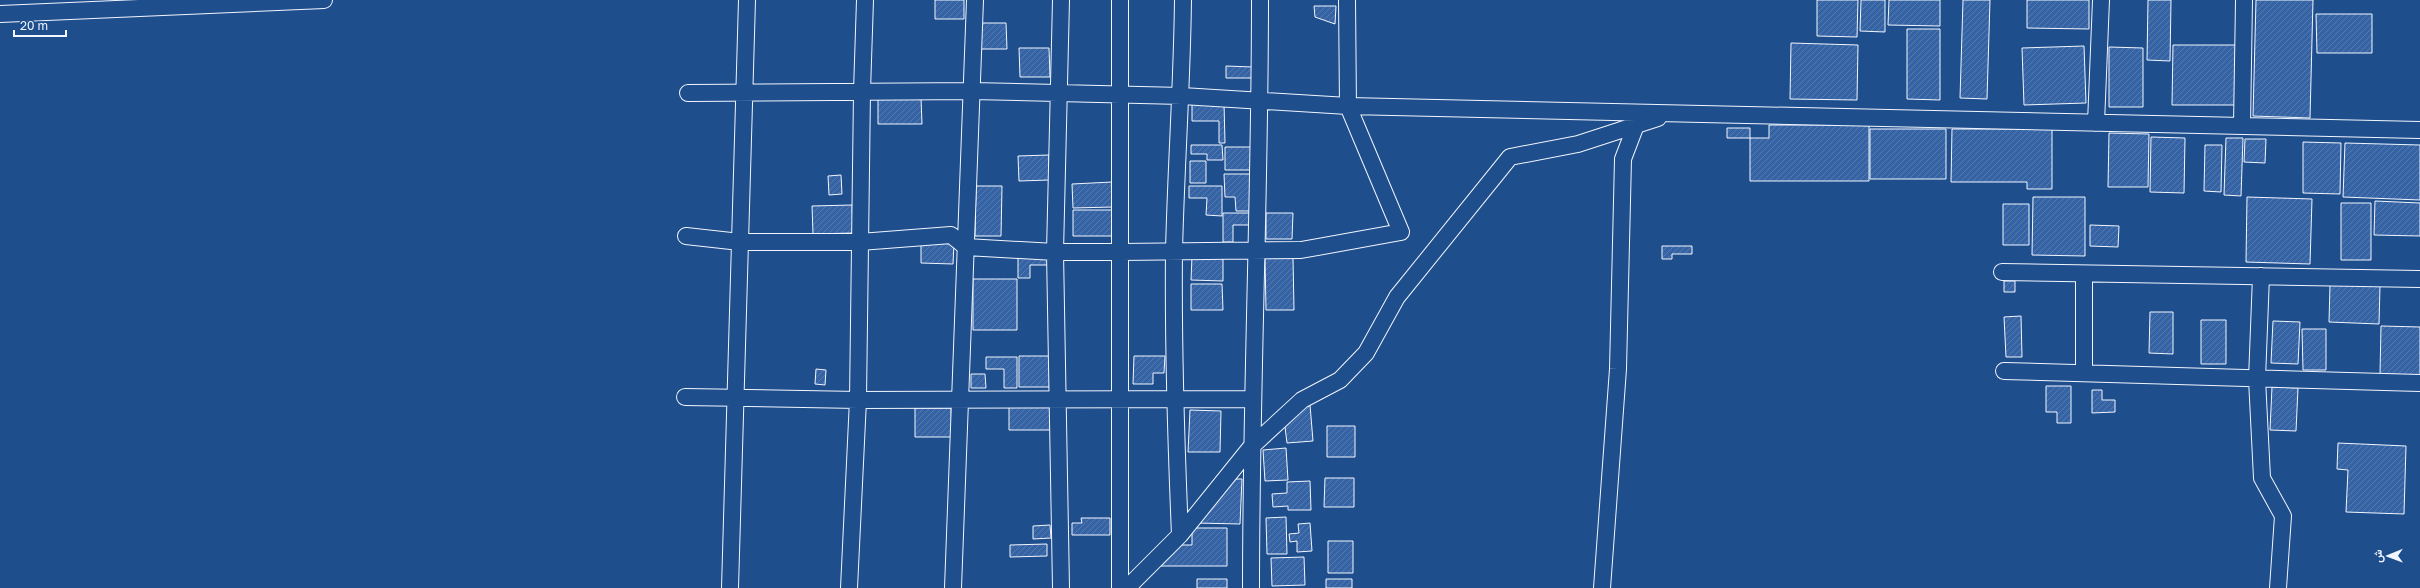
<svg xmlns="http://www.w3.org/2000/svg" width="2420" height="588" font-family="'Golos Text',Vazirmatn,sans-serif">
<style>
.building{fill:url(#building-hatch);stroke:#f2f6ff}
.lines{fill:none;stroke-linecap:round;stroke-linejoin:round}
.minor-casing{stroke:#f2f6ff;stroke-width:18}
.minor{stroke:#1f4e8c;stroke-width:16}
</style>
<defs>
<pattern id="building-hatch" width="6" height="6" patternUnits="userSpaceOnUse"><rect width="6" height="6" fill="#3563a3"/><path d="M-1 1l2-2M0 6l6-6M5 7l2-2" fill="none" stroke="#537ab1"/></pattern>
</defs>
<rect width="100%" height="100%" fill="#1f4e8c"/>
<path class="building" d="M935,0H964V19H935Z
M1817,0H1858L1857,37L1817,36Z
M1861,0H1885V32L1860,31Z
M1889,0H1940V26L1888,25Z
M1963,0H1990L1987,99L1960,98Z
M2027,0H2089V29L2027,28Z
M2148,0H2171L2170,61L2147,60Z
M2256,0H2313L2310,118L2253,116Z
M1314,6H1336L1335,24L1315,17Z
M2316,14H2372V53H2317Z
M980,23H1006L1007,49H981Z
M1907,29H1940V100L1907,99Z
M1791,43L1858,45L1857,100L1790,99Z
M2173,45H2239V105H2172Z
M2084,46L2086,103L2024,105L2022,48Z
M2109,47L2143,48V107H2109Z
M1019,48H1049L1050,77H1020Z
M1226,66L1253,67V78H1226Z
M921,98L922,124H878V99Z
M1192,103H1224L1225,143H1219V121H1192Z
M1769,125H1869V181H1750V138H1769Z
M1727,128H1750V138H1727Z
M1870,129H1946V179H1870Z
M1952,129H2052V189H2027V182H1951Z
M2109,133L2149,134L2148,187H2108Z
M2151,137L2185,138L2184,193L2150,192Z
M2226,138H2243L2241,196L2224,195Z
M2245,139H2266L2265,163L2244,162Z
M2303,142L2341,143L2340,194L2303,193Z
M2345,143L2420,145V200L2343,197Z
M1191,145H1222L1223,160H1207V154H1191Z
M2205,145H2222L2221,192L2204,191Z
M1225,147H1252V170H1225Z
M1049,155V180L1019,181L1018,156Z
M1190,161H1206V183H1190Z
M1224,174H1253V211H1236L1235,197H1225Z
M841,175L842,194L829,195L828,176Z
M1112,182L1113,207L1073,208L1072,184Z
M976,186H1002L1001,236H975Z
M1189,186H1222V216L1206,215L1207,198H1189Z
M2033,197H2085V256L2032,255Z
M2247,197L2312,199L2310,264L2246,262Z
M2375,201L2420,203V236L2374,235Z
M2341,203H2371V260H2341Z
M2003,204H2029V245H2003Z
M852,205L853,233L813,234L812,206Z
M1073,210H1115V236H1073Z
M1223,213H1251V225H1233V242H1223Z
M1266,213H1293L1292,239H1266Z
M2090,225L2119,226L2118,247L2090,246Z
M921,242L954,243L953,264L921,263Z
M1662,246H1692V254H1672V259H1662Z
M1018,256H1050V265H1030V278H1018Z
M1192,256H1223V281L1191,280Z
M1265,258H1293L1294,310H1266Z
M973,279H1017V330H973Z
M2004,281H2015V292H2004Z
M1191,284H1222L1223,310H1191Z
M2330,285L2380,286L2379,324L2329,322Z
M2150,312H2173V354L2149,353Z
M2021,316L2022,357H2006L2004,317Z
M2201,320H2226V364H2201Z
M2273,321L2300,322L2298,364L2271,363Z
M2381,326L2420,327V375L2380,374Z
M2302,329H2326V370H2303Z
M1019,356H1050L1051,387H1019Z
M1134,356H1165L1164,373H1153V384H1133Z
M986,357H1017V388H1004V369H986Z
M816,369L826,370L825,385L815,384Z
M971,374H985L986,388H971Z
M2046,386H2071V423H2057V412H2046Z
M2272,387L2298,388L2296,431L2270,430Z
M2092,390H2102V400H2115V412L2092,413Z
M1009,405H1050V430H1009Z
M1300,405H1310L1313,441L1287,443L1285,427Z
M915,408H951L952,437H915Z
M1190,410L1221,411L1220,452H1188Z
M1327,426H1355V457H1327Z
M2338,443L2406,446L2404,514L2346,512L2348,470L2337,469Z
M1286,448L1288,480L1265,481L1263,450Z
M1325,478H1354V507H1324Z
M1231,479H1242L1240,524L1197,523Z
M1310,481L1311,510H1288V506L1273,507L1272,494L1287,493V482Z
M1286,517L1287,554H1267L1266,518Z
M1081,518H1110V535H1072V523H1082Z
M1310,523L1312,551L1297,552V541L1290,542L1289,534L1299,533L1298,524Z
M1050,525L1051,538L1033,539V526Z
M1192,528H1227V566H1161L1181,545H1192Z
M1328,541H1353V573H1328Z
M1047,544V556L1010,557V545Z
M1304,557L1305,585L1272,586L1271,558Z
M1197,579H1227V588H1197Z
M1326,579H1352V588H1326Z"/>
<g class="lines">
<defs>
<path id="minor" d="M0,14L324,0
M688,93L972,91L1182,96L1348,106L2420,130
M2096,123L2101,0
M2242,126L2244,0
M686,236L740,242H860L951,235L966,247L1055,252H1121L1301,250L1401,232L1348,106L1347,0
M2002,272L2420,279
M2261,276L2257,379L2262,478L2283,516L2278,588
M2004,371L2420,383
M2084,373V274
M685,397L858,400L1252,399
M1180,535C1176,440 1173,345 1174,251C1176,167 1182,84 1183,0
M730,588L747,0
M849,588L858,400L862,91L865,0
M953,588L975,0
M1061,588L1055,252L1061,0
M1120,588V0
M1127,588L1180,535L1251,447L1302,400L1340,380L1366,353L1397,297L1510,157L1578,144L1658,118
M1251,588C1251,392 1260,196 1260,0
M1602,588L1618,369L1623,159L1636,125"/>
</defs>
<use href="#minor" class="minor-casing"/>
<use href="#minor" class="minor"/>
</g>
<g transform="translate(2388 556) rotate(269)" stroke="#1f4e8c" stroke-width="3" paint-order="stroke">
<path d="M0-3L7 15L0 10L-7 15Z" fill="#f2f6ff"/>
<text y="-6" font-size="11" font-weight="bold" text-anchor="middle" fill="#f2f6ff">ش</text>
</g>
<path d="M14 30v6h52v-6" fill="none" stroke="#f2f6ff" stroke-width="2"/>
<text x="20" y="30" font-size="12" fill="#f2f6ff" stroke="#1f4e8c" stroke-width="3" paint-order="stroke">20 m</text>
</svg>
